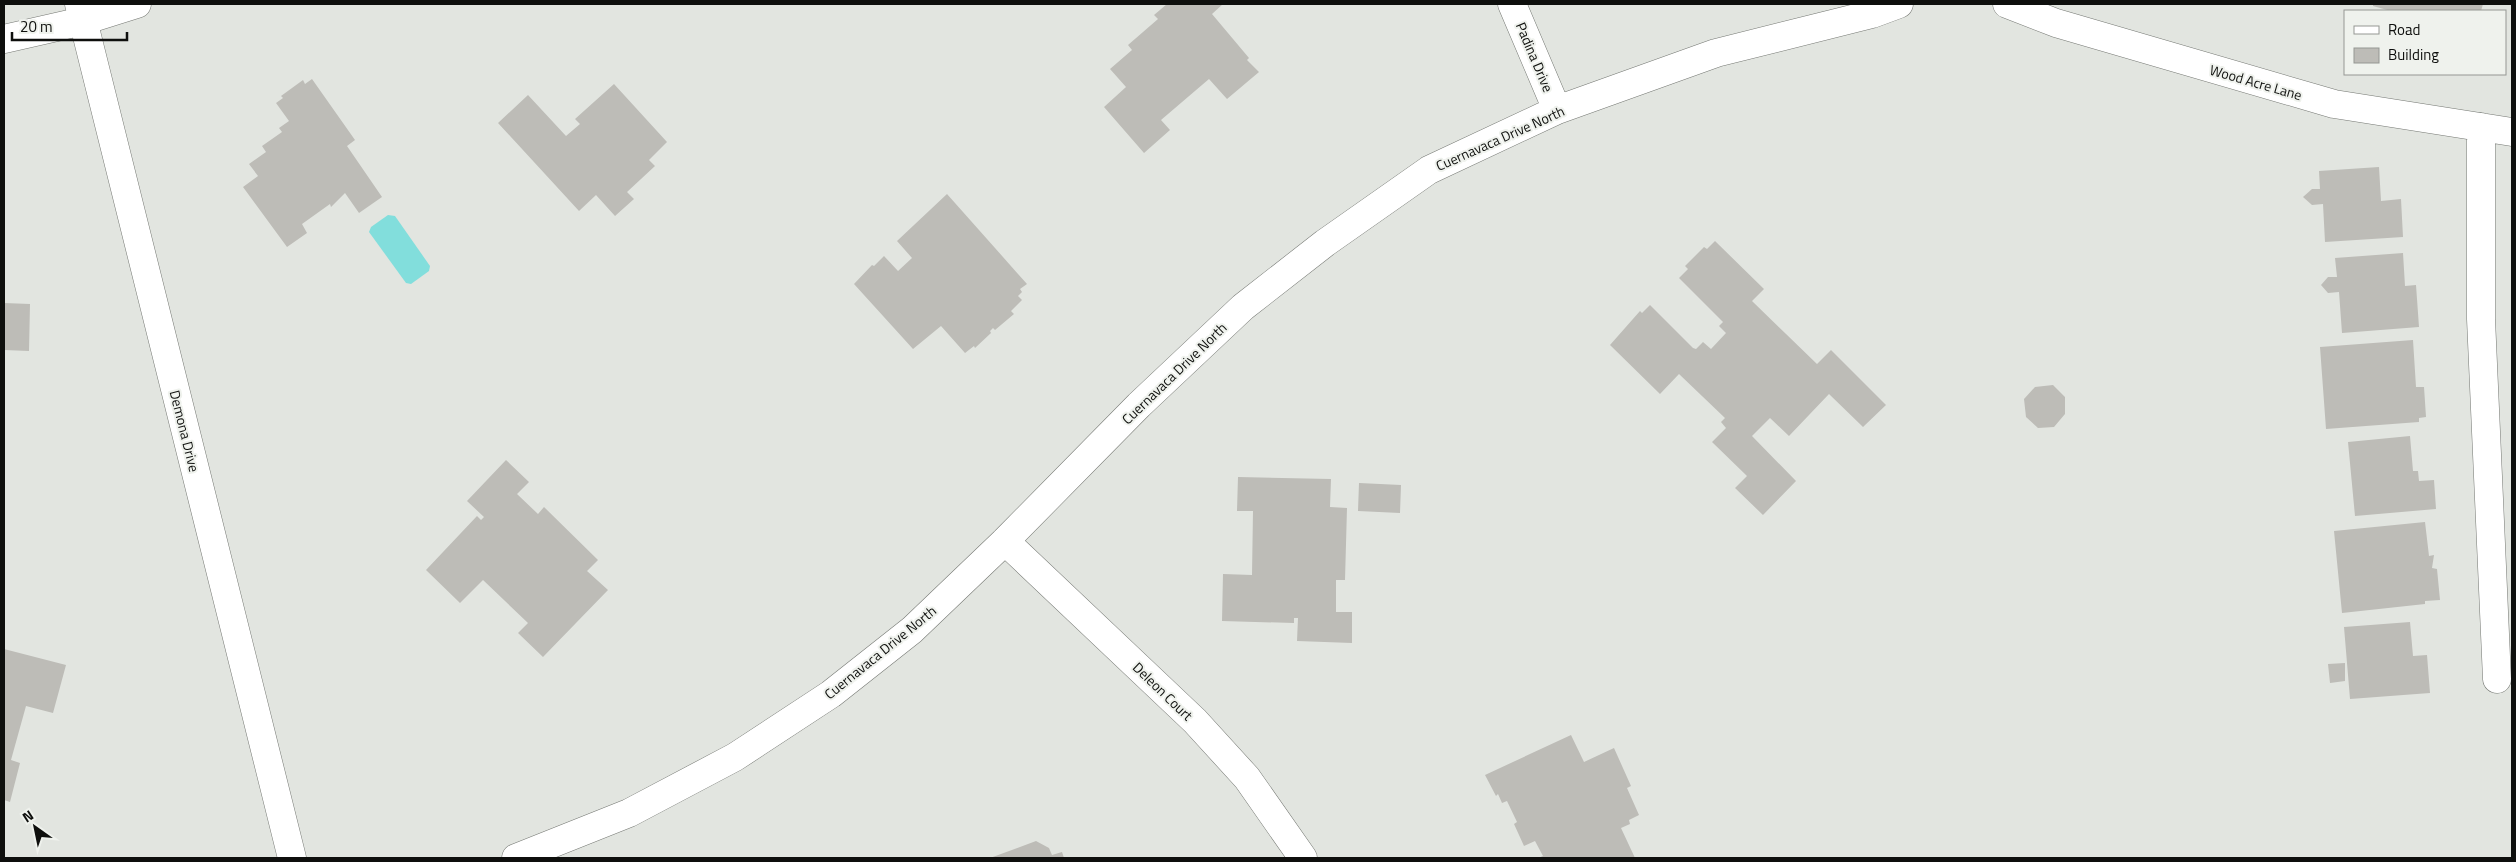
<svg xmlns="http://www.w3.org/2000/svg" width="2516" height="862" font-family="'Titillium Web',sans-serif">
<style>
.water{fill:#82dedc}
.building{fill:#bdbcb7}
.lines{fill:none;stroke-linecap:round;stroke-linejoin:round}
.minor-casing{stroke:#757873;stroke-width:29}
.minor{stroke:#fff;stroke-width:28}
.labels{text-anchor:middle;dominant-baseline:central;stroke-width:4;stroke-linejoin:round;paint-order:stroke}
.street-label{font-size:14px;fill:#0e0f0d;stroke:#eff2ed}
</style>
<rect width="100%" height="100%" fill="#e2e5e0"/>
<path class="water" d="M388,215L395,216L430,266L429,271L411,284L406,283L369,232L371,227Z"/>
<path class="building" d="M1167,4H1223L1212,14L1249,58L1247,60L1259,72L1227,99L1209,79L1161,120L1170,130L1144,153L1104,107L1126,87L1110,69L1132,50L1128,45L1158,19L1154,15Z
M2373,4H2483L2481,11H2391L2373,6Z
M312,79L355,140L347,146L382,197L359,213L345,193L331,207L330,204L302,224L307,233L287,247L243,187L258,176L249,164L266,152L262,146L282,132L279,128L289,121L276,103L283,98L281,96L303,80L305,84Z
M614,84L667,142L649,160L655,166L627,192L634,199L615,216L596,195L579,211L498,123L528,95L566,136L580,124L575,119Z
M2379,167L2381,201L2401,199L2403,237L2325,242L2323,204L2312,205L2303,197L2312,189H2320L2319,171Z
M947,194L1027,284L1020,289L1022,292L1018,296L1022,300L1011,311L1014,314L995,330L993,328L990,331L991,333L975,348L974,346L965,353L941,326L913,349L854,284L872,265L874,266L884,256L898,271L912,258L897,241Z
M1715,241L1764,289L1752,301L1817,364L1831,350L1886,405L1863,427L1829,394L1789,436L1770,418L1752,436L1796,481L1763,515L1735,488L1747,476L1712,442L1726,428L1721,422L1725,418L1679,374L1660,394L1610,345L1640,311L1642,313L1650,305L1693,348L1696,349L1703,342L1711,349L1726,333L1719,326L1723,322L1679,278L1688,269L1685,266L1704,247L1707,249Z
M2403,253L2405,286L2416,285L2419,327L2342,333L2339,292L2328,293L2321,285L2328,277H2337L2335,258Z
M4,303L30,304L29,351L4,350Z
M2413,340L2416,387H2424L2426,417L2419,418V422L2326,429L2320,347Z
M2053,385L2065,397V414L2054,427L2038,428L2026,417L2024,399L2035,387Z
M2410,436L2413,471H2418L2419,481L2434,480L2436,509L2355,516L2348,442Z
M506,460L529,482L517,494L538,514L544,507L598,560L587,571L608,590L543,657L518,633L528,623L483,580L460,603L426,570L477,516L481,520L484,517L467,501Z
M1238,477L1331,479L1330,507L1347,508L1345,580H1336V612H1352V643L1297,641L1298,618H1294V623L1222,621L1223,574L1252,575L1253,511H1237Z
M1359,483L1401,485L1400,513L1358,511Z
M2425,522L2429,556L2434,555L2432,568L2437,569L2440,600L2425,601V604L2342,613L2334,531Z
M2410,622L2413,656L2427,655L2430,693L2350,699L2344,627Z
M4,649L66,665L53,713L26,706L11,760L20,763L10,802L4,800Z
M2345,663V681L2330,683L2328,664Z
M1571,735L1584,762L1614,748L1631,786L1627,788L1639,815L1629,820L1630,824L1621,828L1635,858H1538L1543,856L1535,841L1524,846L1514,824L1517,822L1507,801L1502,803L1498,794L1496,796L1485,775Z
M1036,841L1049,848L1052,855L1062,852L1064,858H990Z"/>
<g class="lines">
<defs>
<path id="minor" d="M79,4L292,858
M1512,4L1557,110
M2007,4L2056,23L2334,104L2512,132
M4,39L83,21L137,4
M2481,127V319L2497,679
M1005,541L1195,721L1247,778L1303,858
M516,858L629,813L735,757L831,694L912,630L1005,541L1139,405L1243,307L1325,243L1429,170L1557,110L1716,53L1872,14L1899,4"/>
</defs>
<use href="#minor" class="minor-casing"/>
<use href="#minor" class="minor"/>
</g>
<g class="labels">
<g class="street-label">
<text transform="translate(1535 57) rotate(67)">Padina Drive</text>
<text transform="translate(2256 82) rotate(16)">Wood Acre Lane</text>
<text transform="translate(1500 138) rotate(-24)">Cuernavaca Drive North</text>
<text transform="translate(1174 373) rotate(-44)">Cuernavaca Drive North</text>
<text transform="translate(185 431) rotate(76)">Demona Drive</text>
<text transform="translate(880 652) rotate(-39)">Cuernavaca Drive North</text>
<text transform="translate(1163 691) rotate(44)">Deleon Court</text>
</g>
</g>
<rect width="2516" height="862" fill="none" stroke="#0e0f0d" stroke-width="10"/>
<rect x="2344" y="10" width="162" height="65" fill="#eff2ed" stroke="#959793"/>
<rect x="2354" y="26" width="25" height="8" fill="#ffffff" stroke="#959793"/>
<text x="2388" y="35" font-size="15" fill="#0e0f0d">Road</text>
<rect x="2354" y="48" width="25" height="15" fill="#bdbcb7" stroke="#959793"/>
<text x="2388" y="60" font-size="15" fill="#0e0f0d">Building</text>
<g transform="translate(35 827) rotate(327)" stroke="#eff2ed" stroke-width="4" paint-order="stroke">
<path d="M0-4L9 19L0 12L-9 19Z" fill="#0e0f0d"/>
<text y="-8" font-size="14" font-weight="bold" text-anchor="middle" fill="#0e0f0d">N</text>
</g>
<path d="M12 32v8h115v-8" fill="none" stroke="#0e0f0d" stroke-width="2.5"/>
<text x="20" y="32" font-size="15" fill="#0e0f0d" stroke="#eff2ed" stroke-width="4" paint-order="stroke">20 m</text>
</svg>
